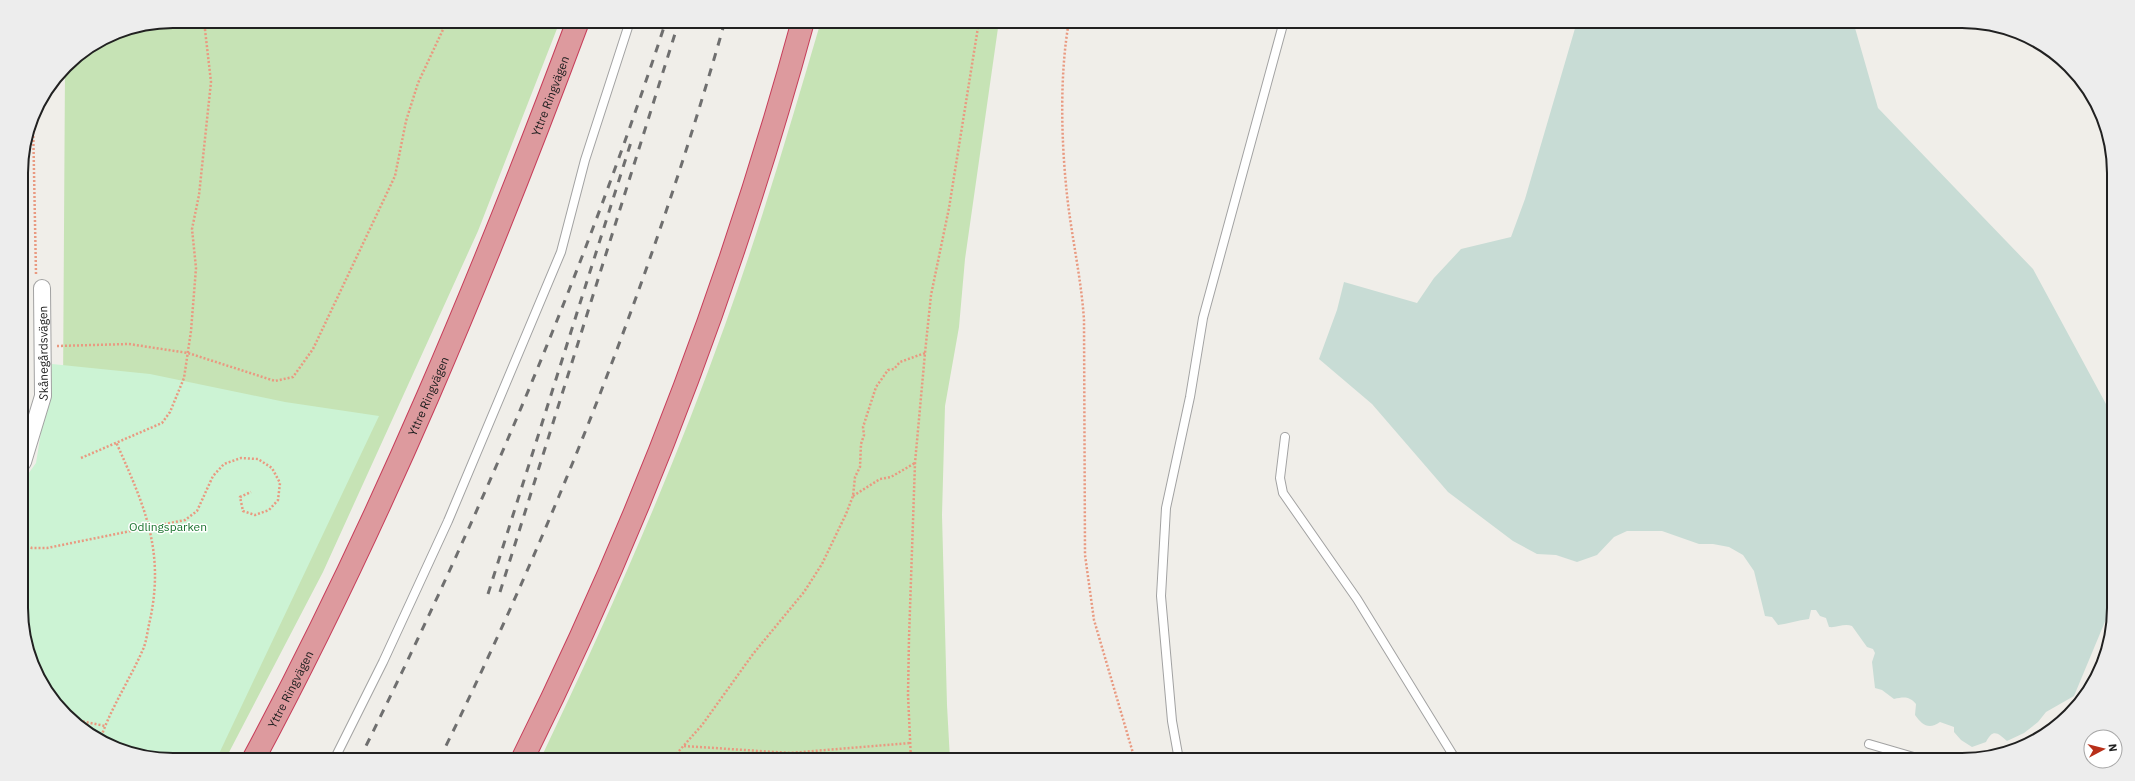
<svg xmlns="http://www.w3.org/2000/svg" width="2135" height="781" font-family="'IBM Plex Sans',sans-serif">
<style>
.residential{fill:#dfdede}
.farmland{fill:#e7ecd7}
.grass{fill:#c6e3b5}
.forest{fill:#a9caa3}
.wetland{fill:#c8dcd5}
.park{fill:#ccf3d4}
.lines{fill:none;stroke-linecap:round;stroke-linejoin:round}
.lane-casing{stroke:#a2a2a2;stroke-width:10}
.street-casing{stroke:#a2a2a2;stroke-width:18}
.highway-casing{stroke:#c63e5a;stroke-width:24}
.path{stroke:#e99980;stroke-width:2.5;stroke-dasharray:2 2;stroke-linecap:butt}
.lane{stroke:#fff;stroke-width:8}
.street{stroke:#fff;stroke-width:16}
.highway{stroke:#dd9a9e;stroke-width:22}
.rail{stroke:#6f6f6f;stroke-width:3;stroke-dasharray:8 8;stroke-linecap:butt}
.labels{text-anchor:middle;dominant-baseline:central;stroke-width:3;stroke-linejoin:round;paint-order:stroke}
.street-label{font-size:12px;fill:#212121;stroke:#fff}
.park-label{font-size:12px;fill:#1a732e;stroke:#fff}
.rim{fill:none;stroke:#212121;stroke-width:2}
</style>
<rect width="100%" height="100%" fill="#f0eee9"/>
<path class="residential" d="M24,152L29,375L23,395L21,163Z"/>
<path class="farmland" d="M905,753L906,760H809Z
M707,754L781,760H707Z"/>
<path class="grass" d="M173,21H560L478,231L323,572L225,760C178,760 131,760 89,735C79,728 70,718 61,711L65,69L73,59L115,32Z
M821,21H999L965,259L959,327L945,406L942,515L947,705L950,760H906L905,753L809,760L684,753L677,760H540C608,618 672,473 725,325C761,225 791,123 821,21Z"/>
<path class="forest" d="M684,753L707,754V760H677Z"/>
<path class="wetland" d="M1579,21H1853L1878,108L2033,269L2113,417L2114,600L2074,696L2046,712L2038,722L2024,733L2007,741C1998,733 1993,728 1986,742L1972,747L1961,740L1954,732V727L1940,722C1929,730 1922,725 1915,715L1916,704C1909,696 1904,697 1894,699L1882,690L1875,688L1872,662L1875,653L1873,649L1867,647L1852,626C1844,623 1837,628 1829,627L1826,618L1820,616L1816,610H1811L1809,619C1798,620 1788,624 1778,625L1772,617L1765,616L1754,571L1743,555L1729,547L1713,544H1699L1662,531H1627L1614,537L1597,555L1577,562L1556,555L1537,554L1513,541L1448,492L1372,404L1319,359L1337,310L1344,282L1417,303L1434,278L1461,249L1511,237L1525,199L1576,25Z"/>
<path class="park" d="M52,364L150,374L285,402L379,416L216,760H173L124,752L88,734L59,708L37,675L24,637L23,481L36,463Z"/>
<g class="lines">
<defs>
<path id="lane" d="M1285,437L1280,478L1283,493L1357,599L1456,760
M1869,744L1924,760
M334,760L383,662L448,521L561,252L585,160L630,21
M1179,760L1172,721L1161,596L1166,508L1190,397L1203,318L1284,21"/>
<g id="street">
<path id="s1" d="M23,462L43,396L42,288"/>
</g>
<g id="highway">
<path id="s2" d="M253,760C380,523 484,273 578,21"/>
<path d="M522,760C639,525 734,274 803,21"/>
</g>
</defs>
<use href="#lane" class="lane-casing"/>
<use href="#street" class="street-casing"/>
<use href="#highway" class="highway-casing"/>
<path class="path" d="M1069,21C1060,72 1061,133 1066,185C1070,230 1081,275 1084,320L1085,555L1094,620L1135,760
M33,120L36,274
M57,346L129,344L188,353L275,381L293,377L313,349L395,176L406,121L418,83L447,21
M81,458L162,423L170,412L184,378L191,331L196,268L192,229L199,195L211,82L204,21
M853,496L880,479L891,477L915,463
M23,545L32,548H47L185,520L197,511L213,476L224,464L241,458L258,459L272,468L280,483L278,500L269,510L255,515L243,511L240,497L251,492
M71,719L105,726
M100,740C111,707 131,678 144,647C147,638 148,628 150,620C165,550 144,505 116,442
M684,746L790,753L910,743
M671,760L702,725L753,654L804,592L822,564L846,514L853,496L855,477L860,467L861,444L864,435L863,427L876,387L888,370L894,369L900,362L925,353
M911,760L908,695L909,638L915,463L925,353L931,295L949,208L979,21"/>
<use href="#lane" class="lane"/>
<use href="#street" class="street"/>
<use href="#highway" class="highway"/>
<path class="rail" d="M500,592L679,21
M488,594L632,139
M359,760C478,521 583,275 666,21
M439,760C556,523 653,275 725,21"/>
</g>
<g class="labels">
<g class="street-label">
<text stroke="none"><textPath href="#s2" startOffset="728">Yttre Ringvägen</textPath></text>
<text stroke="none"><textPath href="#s1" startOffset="112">Skånegårdsvägen</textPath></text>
<text stroke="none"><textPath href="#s2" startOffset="404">Yttre Ringvägen</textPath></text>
<text stroke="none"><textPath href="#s2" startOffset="80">Yttre Ringvägen</textPath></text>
</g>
<g class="park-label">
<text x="168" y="526">Odlingsparken</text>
</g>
</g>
<path d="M0 0H2135V781H0ZM173 28H1962A145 145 0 0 1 2107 173V608A145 145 0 0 1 1962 753H173A145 145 0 0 1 28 608V173A145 145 0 0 1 173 28Z" fill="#ededed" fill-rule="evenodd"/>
<path class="rim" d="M173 28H1962A145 145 0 0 1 2107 173V608A145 145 0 0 1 1962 753H173A145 145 0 0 1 28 608V173A145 145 0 0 1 173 28Z"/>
<g transform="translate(2103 749) rotate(83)"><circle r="19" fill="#ffffff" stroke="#a6a6a6"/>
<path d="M0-3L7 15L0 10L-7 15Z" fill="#b82f19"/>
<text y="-6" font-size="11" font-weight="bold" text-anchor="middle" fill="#212121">N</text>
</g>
</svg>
